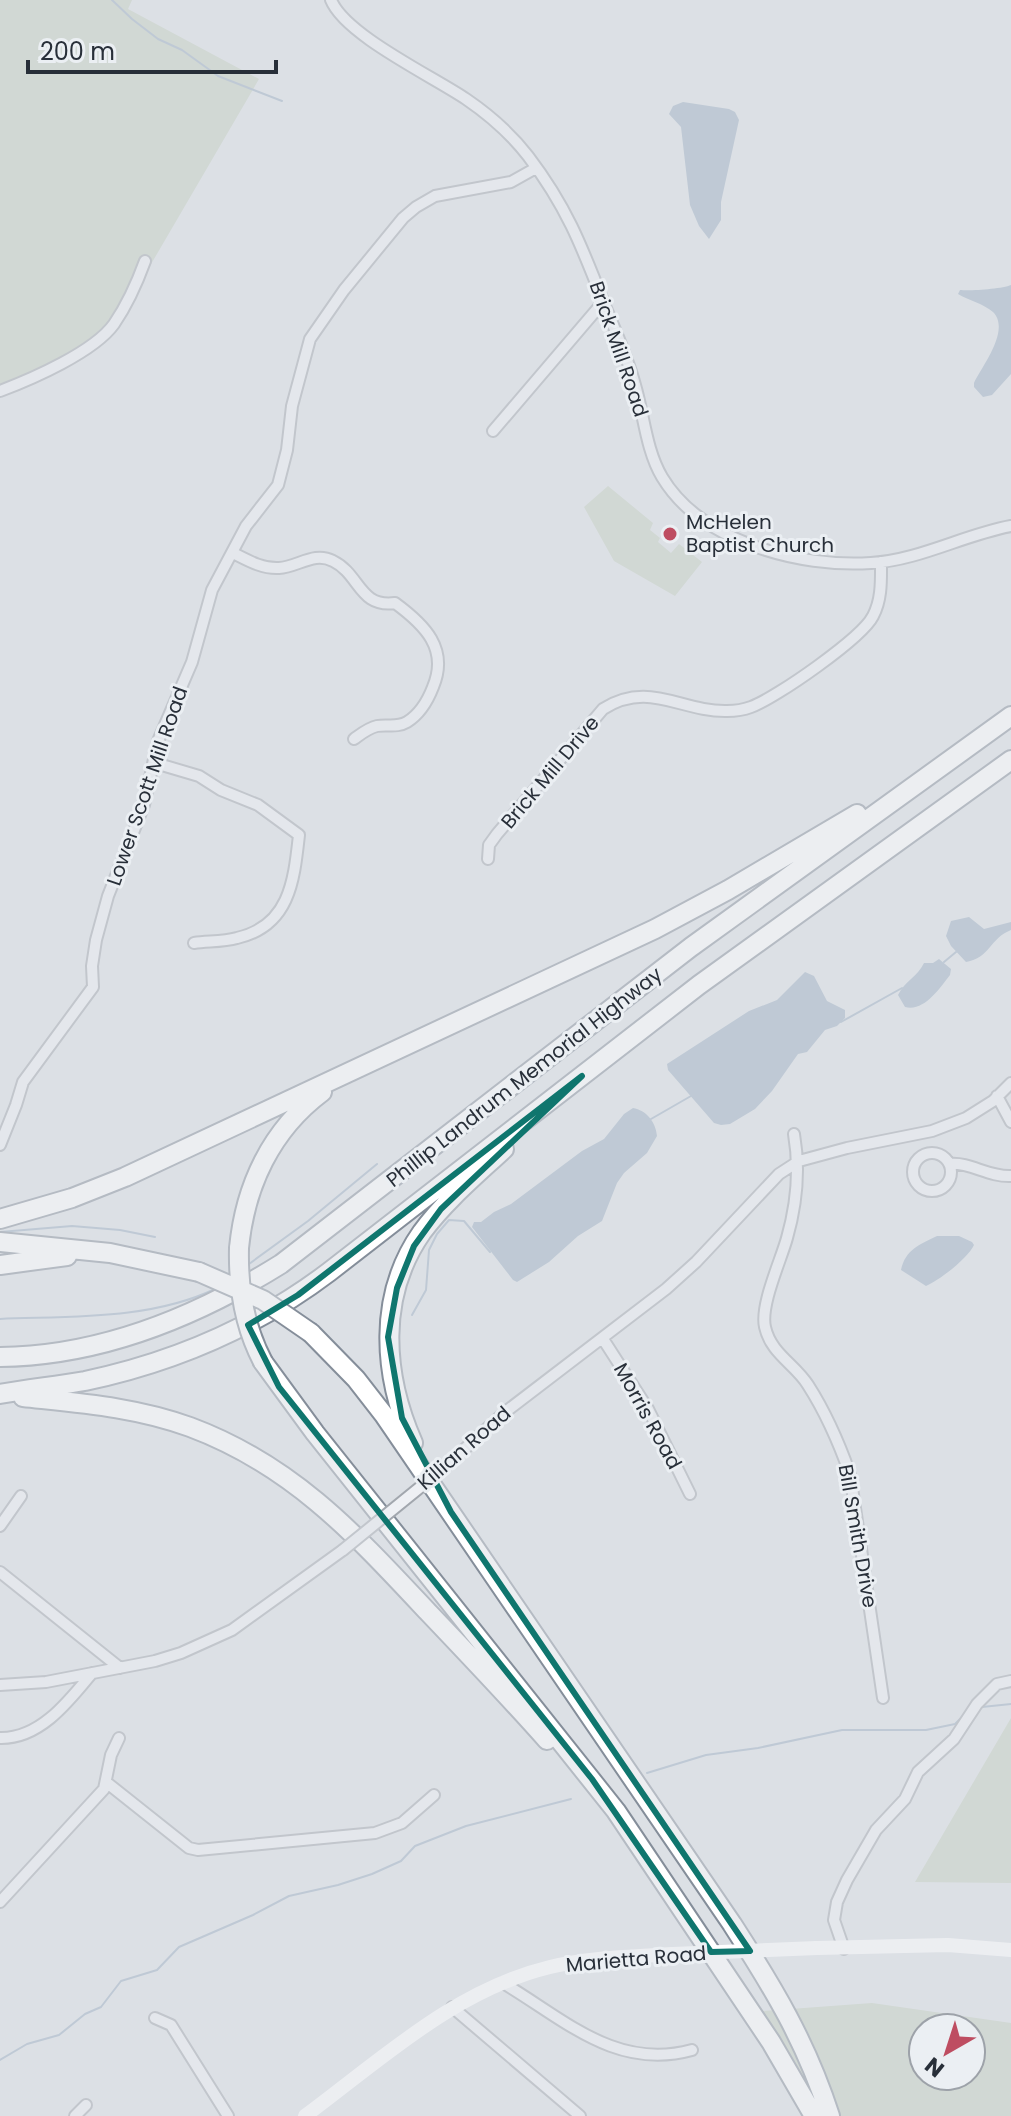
<svg xmlns="http://www.w3.org/2000/svg" width="1011" height="2116" font-family="Poppins,sans-serif">
<style>
.green{fill:#c3cebe;fill-rule:evenodd}
.water{fill:#9baec1}
.lines{fill:none;stroke-linecap:round;stroke-linejoin:round}
.stream{stroke:#9baec1;stroke-width:2}
.street-casing{stroke:#a2a7ae;stroke-width:14}
.highway-casing{stroke:#858e9a;stroke-width:22}
.street{stroke:#eef0f4;stroke-width:10}
.secondary{stroke:#fff;stroke-width:14}
.highway{stroke:#fff;stroke-width:18}
.street-bridge-casing{stroke:#a2a7ae;stroke-width:14;stroke-linecap:butt}
.highway-bridge-casing{stroke:#858e9a;stroke-width:22;stroke-linecap:butt}
.street-bridge{stroke:#eef0f4;stroke-width:10}
.secondary-bridge{stroke:#fff;stroke-width:14}
.highway-bridge{stroke:#fff;stroke-width:18}
.marked{fill:none;stroke:#0f766e;stroke-width:6;stroke-linejoin:round}
.poi-dot{fill:#be4d61;stroke:#ebeff3;stroke-width:3}
.labels{text-anchor:middle;dominant-baseline:central;stroke-width:6;stroke-linejoin:round;paint-order:stroke}
.street-label{font-size:20px;fill:#282f39;stroke:#ebeff3}
.poi-label{font-size:20px;fill:#282f39;stroke:#ebeff3;text-anchor:start}
</style>
<rect width="100%" height="100%" fill="#dce0e5"/>
<path class="green" d="M0,0H132L128,9L259,79L119,319L17,389L0,396Z
M608,486L653,523L650,530L660,538L658,542L671,553L679,544L702,562L675,596L614,561L584,507Z
M1011,1718V1883L915,1882Z
M872,2003L1011,2023V2116H818L763,2011ZM923,2028H971V2076H923Z"/>
<path class="water" d="M683,102L729,109L735,112L739,120L721,202V220L709,239L699,226L690,205L681,127L669,114L673,106Z
M1011,285V374L992,395L983,397L974,387V383C982,366 1011,330 993,312C984,304 968,300 958,294L960,290C970,291 1002,289 1011,285Z
M969,917L984,929L1011,922V930C990,938 990,958 966,962L951,946L946,936L951,921Z
M939,959L951,969L950,975C939,989 924,1012 905,1007L898,995C904,982 918,976 924,963H933Z
M805,972L814,976L827,1001L845,1010V1018L837,1026L825,1030L807,1052L798,1054L772,1091L755,1109L730,1124L721,1125L714,1123L668,1070L667,1064L749,1011L777,1000Z
M633,1108C646,1110 656,1122 657,1136L647,1153L624,1173L617,1183L602,1221L578,1236L549,1262L517,1282L513,1280L472,1227L474,1222H481L494,1212L511,1204L582,1151L604,1139L624,1114Z
M937,1236H959L972,1242L974,1245C968,1258 940,1280 926,1286L901,1270C905,1250 920,1244 937,1236Z"/>
<g class="lines">
<path class="stream" d="M112,0L132,19L158,39L182,50L218,76L282,101
M944,962L956,952
M841,1022L902,988
M651,1119L691,1096
M0,1232L72,1226L120,1230L155,1237
M249,1264L308,1221L377,1164
M412,1315L426,1290L429,1250L437,1234L449,1220L464,1221L490,1252
M0,1319C70,1316 150,1320 215,1289
M982,1707L1011,1704
M647,1773L706,1755L758,1748L842,1730H926L955,1724L964,1715
M0,2060L27,2044L59,2035L85,2014L101,2007L121,1981L157,1970L179,1947L253,1915L289,1896L338,1885L372,1874L401,1861L415,1846L466,1826L571,1799"/>
<defs>
<path id="street" d="M331,0C345,35 432,76 466,99C488,114 511,134 528,156C567,207 582,247 605,306C616,332 628,358 635,385C644,415 646,450 662,477C701,542 800,568 871,563C920,560 963,535 1011,526
M0,391C32,379 94,352 114,324C127,305 137,283 145,261
M493,431L604,301
M233,553C247,560 262,569 279,568C298,567 314,551 333,561C360,574 359,608 395,603C425,625 449,649 433,687C428,700 420,714 407,722C397,728 387,724 377,726C368,728 361,734 354,739
M155,763L199,776L221,790L258,805L299,835C294,880 290,926 237,938C223,942 208,941 194,943
M488,859L489,845L497,834L603,709C649,680 681,712 727,711C736,711 743,710 751,707C776,698 862,638 873,616C882,599 881,580 881,562
M997,1096L1011,1122
M794,1134C800,1169 797,1203 787,1238C781,1260 760,1305 765,1327C771,1354 795,1364 808,1385C826,1413 839,1443 850,1474L883,1698
M0,1145L16,1105L23,1082L93,987L92,966L96,940L108,896L144,805L158,741L192,662L212,590L246,526L278,485L287,450L292,406L310,339L344,290L403,218L416,207L435,196L511,182L536,168
M913 1172a19 19 0 1 1 38 0a19 19 0 1 1-38 0Z
M950,1164C970,1162 988,1177 1011,1176
M603,1339L648,1409L690,1494
M445,1467L504,1413L666,1289L696,1262L779,1174L799,1161L847,1148L932,1131L966,1118L993,1101L1011,1083
M0,1526L21,1496
M0,1572L120,1668
M0,1685L46,1682L155,1661L181,1653L232,1630L343,1550
M0,1738C40,1739 69,1701 92,1673
M106,1782L189,1848L198,1850L375,1833L402,1823L434,1795
M0,1902L104,1789L111,1755L119,1738
M844,1949L834,1920L837,1902L847,1880L876,1830L905,1799L918,1772L954,1739L977,1704L997,1684L1011,1681
M503,1983C564,2019 616,2071 692,2050
M452,2007L580,2116
M155,2018L171,2025L228,2116
M75,2116L86,2105"/>
<path id="highway" d="M0,1219L72,1198L125,1177L655,929L728,890L857,814
M0,1242L110,1253L199,1272
M239,1248C245,1186 271,1130 322,1092
M0,1265L67,1256
M311,1333L356,1379L384,1415L732,1924C774,1989 806,2042 830,2116
M0,1357C101,1356 196,1317 281,1264L691,947L1011,716
M263,1362L315,1433L616,1811L771,2042L814,2116
M0,1394C28,1389 57,1386 85,1381C175,1362 255,1328 329,1272L699,985L1011,760
M23,1397C79,1403 136,1407 190,1427C292,1465 354,1533 427,1611C467,1653 508,1696 547,1740
M413,1443C383,1375 377,1296 422,1232C445,1201 476,1175 504,1149"/>
</defs>
<use href="#street" class="street-casing"/>
<use href="#highway" class="highway-casing"/>
<use href="#street" class="street"/>
<path class="secondary" d="M817,1948L948,1945L1011,1950
M305,2116C382,2059 455,1990 550,1967C590,1957 632,1957 673,1954"/>
<use href="#highway" class="highway"/>
<defs>
<path id="street-bridge" d="M343,1550L445,1467"/>
<path id="highway-bridge" d="M239,1248C238,1289 244,1326 263,1362
M199,1272L263,1300L311,1333"/>
</defs>
<use href="#street-bridge" class="street-bridge-casing"/>
<use href="#highway-bridge" class="highway-bridge-casing"/>
<use href="#street-bridge" class="street-bridge"/>
<path class="secondary-bridge" d="M673,1954L817,1948"/>
<use href="#highway-bridge" class="highway-bridge"/>
</g>
<path d="M0 0H1011V2116H0ZM582,1076L441,1209L414,1246L397,1288L388,1337L402,1418L451,1512L750,1951L711,1952L592,1779L279,1387L248,1325L298,1295Z" fill="#dce0e5" fill-opacity=".55" fill-rule="evenodd"/>
<path class="marked" d="M582,1076L441,1209L414,1246L397,1288L388,1337L402,1418L451,1512L750,1951L711,1952L592,1779L279,1387L248,1325L298,1295Z"/>
<circle class="poi-dot" cx="670" cy="534" r="8"/>
<g class="labels">
<g class="street-label">
<text transform="translate(619 349) rotate(71)">Brick Mill Road</text>
<text transform="translate(550 772) rotate(-50)">Brick Mill Drive</text>
<text transform="translate(147 786) rotate(-71)">Lower Scott Mill Road</text>
<text transform="translate(524 1077) rotate(-38)">Phillip Landrum Memorial Highway</text>
<text transform="translate(648 1416) rotate(61)">Morris Road</text>
<text transform="translate(464 1448) rotate(-41)">Killian Road</text>
<text transform="translate(858 1536) rotate(80)">Bill Smith Drive</text>
<text transform="translate(636 1959) rotate(-5)">Marietta Road</text>
</g>
<g class="poi-label">
<text x="686" y="522">McHelen<tspan x="686" dy="23">Baptist Church</tspan></text>
</g>
</g>
<g transform="translate(947 2052) rotate(219)"><circle r="38" fill="#ebeff3" stroke="#9da2a9" stroke-width="2"/>
<path d="M0-6L14 30L0 20L-14 30Z" fill="#be4d61"/>
<text y="-12" font-size="22" font-weight="bold" text-anchor="middle" fill="#282f39">N</text>
</g>
<path d="M28 60v12h248v-12" fill="none" stroke="#282f39" stroke-width="4"/>
<text x="40" y="60" font-size="24" fill="#282f39" stroke="#ebeff3" stroke-width="6" paint-order="stroke">200 m</text>
</svg>
